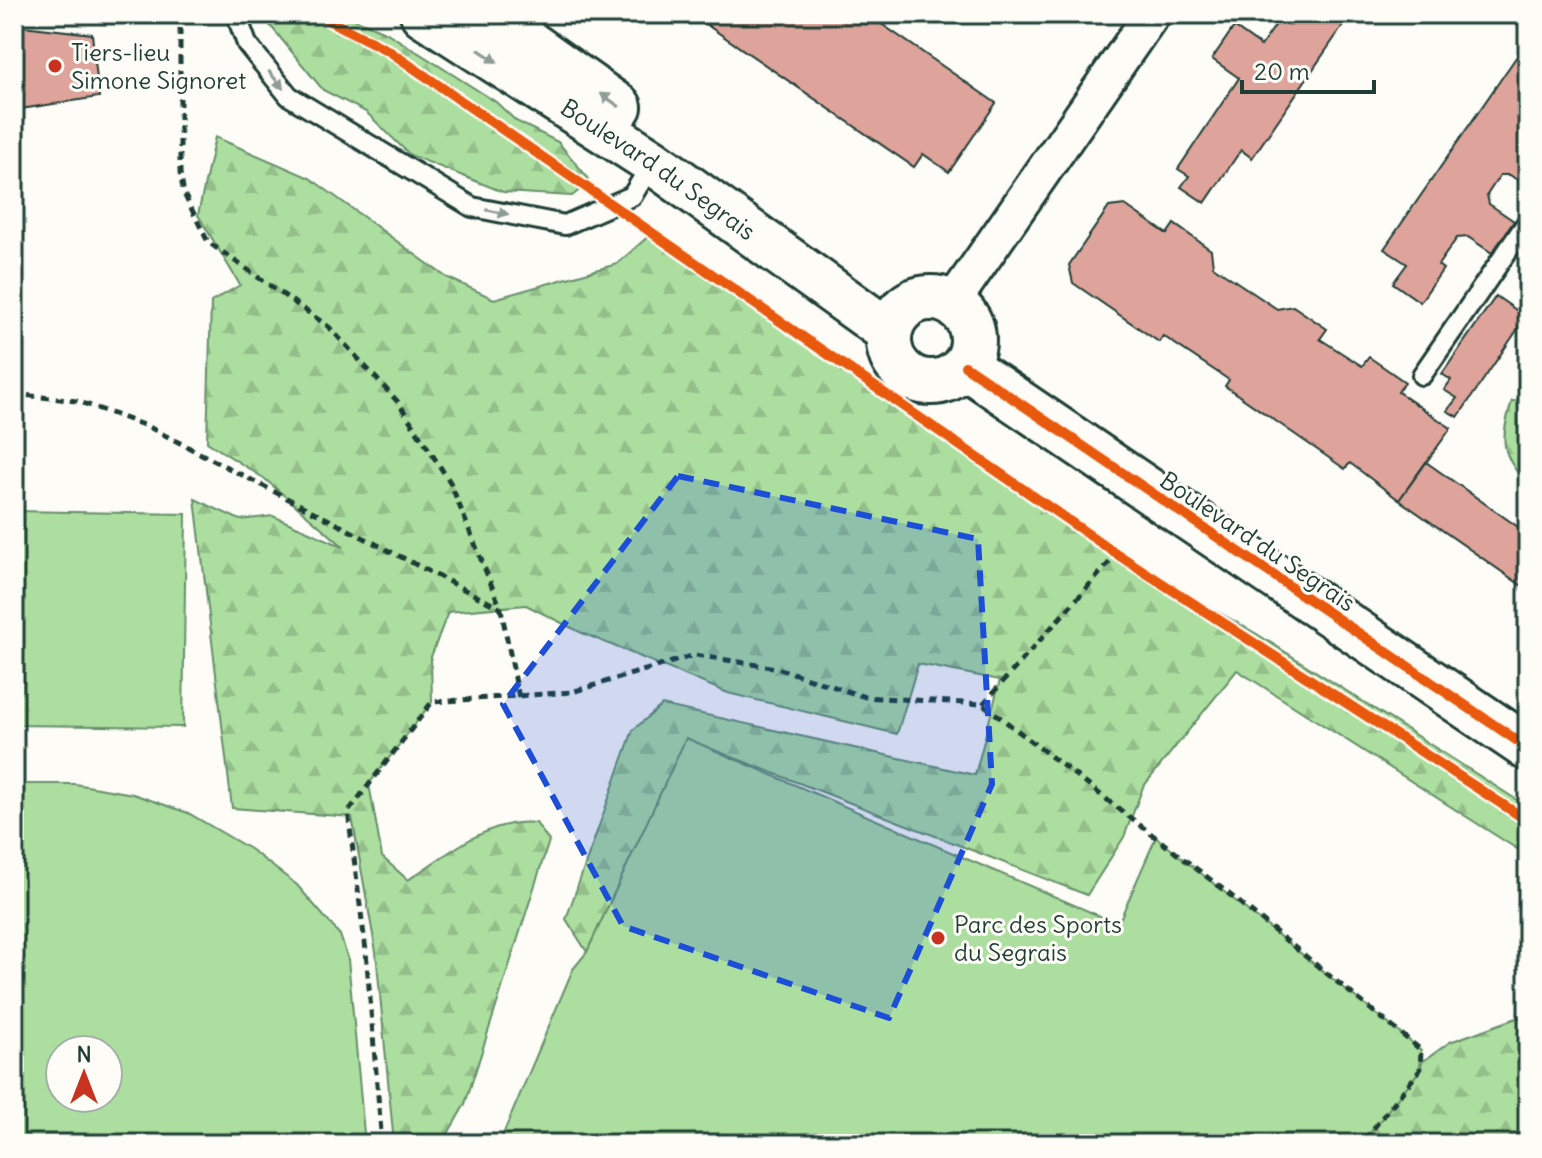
<svg xmlns="http://www.w3.org/2000/svg" width="1542" height="1158" font-family="Delius,sans-serif">
<style>
.forest{fill:url(#forest-firs);stroke:#668e6a;stroke-width:2}
.garden{fill:#acde9f;stroke:#668e6a;stroke-width:2;fill-rule:evenodd}
.building{fill:#dea49b;stroke:#1f3d34;stroke-width:2}
.lines{fill:none;stroke-linecap:round;stroke-linejoin:round}
.service-casing{stroke:#1f3d34;stroke-width:24}
.minor-casing{stroke:#1f3d34;stroke-width:40}
.tertiary-casing{stroke:#1f3d34;stroke-width:50}
.path{stroke:#1f3d34;stroke-width:5;stroke-dasharray:8 6;stroke-linecap:butt}
.service{stroke:#fdfcf7;stroke-width:18}
.minor{stroke:#fdfcf7;stroke-width:34}
.tertiary{stroke:#fdfcf7;stroke-width:44}
.cycleway-casing{stroke:#fdfcf7;stroke-width:15}
.cycleway{stroke:#e8590c;stroke-width:10}
.oneway{fill:#8e9c96}
.marked{fill:#1d4ed8;fill-opacity:0.2;stroke:#1d4ed8;stroke-width:6;stroke-dasharray:16 10;stroke-linejoin:round}
.poi-dot{fill:#c8321e;stroke:#fdfcf7;stroke-width:3}
.labels{text-anchor:middle;dominant-baseline:central;stroke-width:6;stroke-linejoin:round;paint-order:stroke}
.poi-label{font-size:24px;fill:#1f3d34;stroke:#fdfcf7;text-anchor:start}
.street-label{font-size:24px;fill:#1f3d34;stroke:#fdfcf7}
</style>
<defs>
<pattern id="forest-firs" width="22" height="20" patternUnits="userSpaceOnUse" patternTransform="scale(2)"><rect width="22" height="20" fill="#acde9f"/><path d="M5 1l3.5 6h-7zM16 11l3.5 6h-7z" fill="#94bf8a"/></pattern>
</defs>
<rect width="100%" height="100%" fill="#fdfcf7"/>
<filter id="ink" filterUnits="userSpaceOnUse"><feTurbulence type="fractalNoise" baseFrequency=".0125" numOctaves="2"/><feDisplacementMap in="SourceGraphic" scale="16" xChannelSelector="R" yChannelSelector="G"/><feConvolveMatrix kernelMatrix="1 2 1 2 8 2 1 2 1" color-interpolation-filters="sRGB"/></filter>
<g filter="url(#ink)">
<path class="forest" d="M267,14H343L387,33L496,102L516,121L558,142L588,178L585,186L572,196L503,192L410,155L366,112L323,90L265,19Z
M215,137L310,178L446,277L494,299L617,264L652,233L925,421L988,458L1117,554L1257,634L1528,807V856L1237,670L1143,787L1124,837L1087,895L686,739L587,952L566,919L633,730L662,705L975,775L1000,680L918,664L897,734L728,693L580,632L526,605L448,612L431,657L432,702L369,784L382,857L408,880C445,856 490,817 536,823L549,841L465,1104L442,1144H394L376,952L352,817L232,808L195,499L240,520L273,516L344,547L265,479L207,442L211,302L240,285L198,215Z
M1512,401L1528,402V485C1500,455 1500,439 1512,401Z
M1528,1014V1143L1361,1144L1420,1070L1422,1062L1450,1042Z"/>
<path class="garden" d="M14,511L186,514L183,727L14,725Z
M686,738L1118,924L1156,837L1421,1050L1420,1070L1361,1144H499L573,969L587,952Z
M14,784H75L133,794L188,813L250,849L297,885L340,935L348,959L365,1144H14ZM108,1050V1098H60V1050Z"/>
<path class="building" d="M691,14H867L996,103L949,172L923,154L914,167Z
M1277,14H1351L1252,158L1241,150L1205,203L1181,187L1189,176L1178,169L1239,78L1212,59L1234,27L1261,46L1281,17Z
M14,25L92,34L99,97L14,110Z
M1528,40V188L1510,175H1500L1487,195L1489,204L1514,221L1492,253L1468,237L1457,238L1438,265L1443,269L1420,302L1393,283L1407,264L1384,249Z
M1125,205L1167,234L1174,224L1211,250L1213,266L1277,309L1293,306L1327,329L1320,339L1362,366L1369,357L1405,382L1398,392L1451,428L1399,500L1350,463L1345,469L1225,386L1229,380L1163,336L1159,342L1073,283L1069,265L1109,207Z
M1496,296L1526,317L1458,417L1447,411L1457,398L1444,390L1451,380L1442,374Z
M1426,462L1528,534V590L1399,500Z"/>
<g class="lines">
<defs>
<path id="service" d="M236,14L247,44L289,96L472,207L565,225L632,196L653,162
M1422,375L1528,221"/>
<path id="minor" d="M952,303L1152,14"/>
<g id="tertiary">
<path id="s1" d="M423,14L653,162L889,332"/>
<path d="M488,14L619,107"/>
<circle cx="931" cy="340" r="42"/>
<path d="M965,366L1528,748"/>
</g>
</defs>
<use href="#service" class="service-casing"/>
<use href="#minor" class="minor-casing"/>
<use href="#tertiary" class="tertiary-casing"/>
<path class="path" d="M180,14V173L184,194L208,242L329,327L398,402L450,482L501,609L519,698
M14,394L77,401L149,427L500,608
M983,704L1117,554
M382,1144L366,951L348,812L432,702L572,692L695,655L777,668L865,697L983,704L1224,890L1421,1050L1420,1070L1361,1144"/>
<use href="#service" class="service"/>
<use href="#minor" class="minor"/>
<use href="#tertiary" class="tertiary"/>
<defs>
<path id="cycleway" d="M316,14L389,51L1117,554L1528,821
M965,366L1528,748"/>
</defs>
<use href="#cycleway" class="cycleway-casing"/>
<use href="#cycleway" class="cycleway"/>
</g>
<defs><path id="oneway-solid" d="M-6-.8H1V-3.2L6.5 0L1 3.2V.8H-6Z" transform="scale(2)"/></defs>
<g class="oneway">
<use href="#oneway-solid" transform="translate(488 56) rotate(33)"/>
<use href="#oneway-solid" transform="translate(276 80) rotate(51)"/>
<use href="#oneway-solid" transform="translate(610 100) rotate(-145)"/>
<use href="#oneway-solid" transform="translate(497 212) rotate(11)"/>
</g>
</g>
<path class="marked" d="M678,476L978,539L992,784L889,1018L623,926L503,704Z"/>
<g class="poi-dot">
<circle cx="55" cy="66" r="8"/>
<circle cx="938" cy="938" r="8"/>
</g>
<g class="labels">
<g class="poi-label">
<text x="71" y="52">Tiers-lieu<tspan x="71" dy="28">Simone Signoret</tspan></text>
<text x="954" y="924">Parc des Sports<tspan x="954" dy="28">du Segrais</tspan></text>
</g>
<g class="street-label">
<text stroke="none"><textPath href="#s1" startOffset="282">Boulevard du Segrais</textPath></text>
<text transform="translate(1258 541) rotate(34)">Boulevard du Segrais</text>
</g>
</g>
<rect width="1542" height="1158" fill="none" stroke="#fdfcf7" stroke-width="48"/>
<rect x="24" y="24" width="1494" height="1110" fill="none" stroke="#1f3d34" stroke-width="3" filter="url(#ink)"/>
<g transform="translate(84 1074)"><circle r="38" fill="#fdfcf7" stroke="#a4b0a9" stroke-width="2"/>
<path d="M0-6L14 30L0 20L-14 30Z" fill="#c8321e"/>
<text y="-12" font-size="22" font-weight="bold" text-anchor="middle" fill="#1f3d34">N</text>
</g>
<path d="M1242 80v12h132v-12" fill="none" stroke="#1f3d34" stroke-width="4"/>
<text x="1254" y="80" font-size="24" fill="#1f3d34" stroke="#fdfcf7" stroke-width="6" paint-order="stroke">20 m</text>
</svg>
